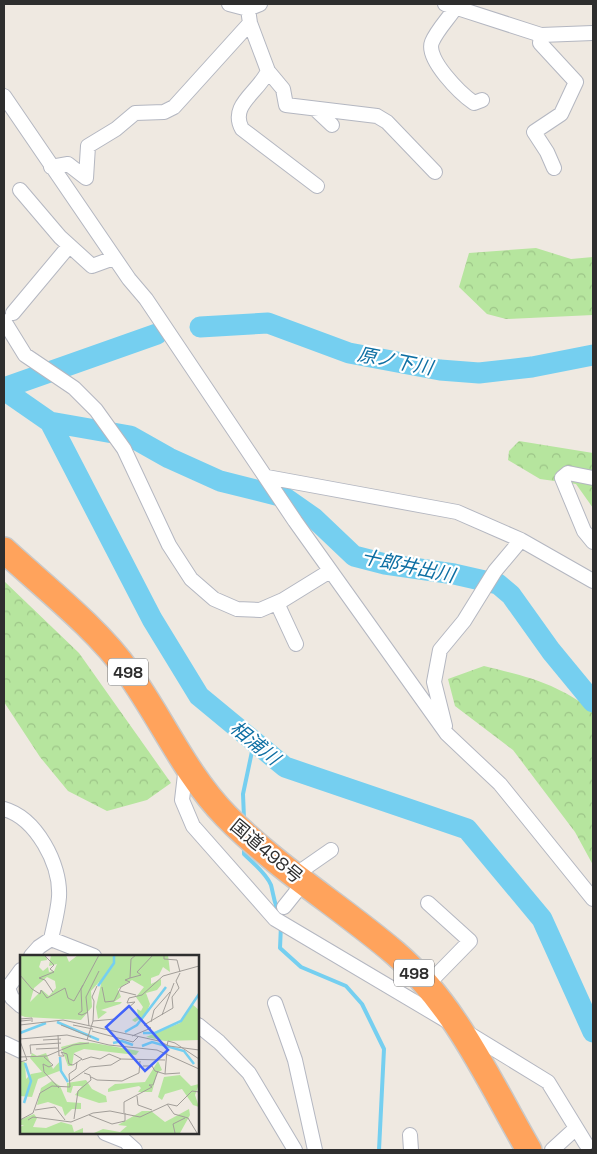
<svg xmlns="http://www.w3.org/2000/svg" width="597" height="1154" font-family="'Space Grotesk','Noto Sans JP',sans-serif">
<style>
.forest{fill:url(#forest-crowns)}
.lines{fill:none;stroke-linecap:round;stroke-linejoin:round}
.stream{stroke:#75cff0;stroke-width:4}
.river{stroke:#75cff0;stroke-width:21}
.street-casing{stroke:#b4b7c1;stroke-width:16}
.highway-casing{stroke:#c9c9c9;stroke-width:28}
.street{stroke:#fff;stroke-width:14}
.highway{stroke:#ffa35c;stroke-width:25}
.labels{text-anchor:middle;dominant-baseline:central;stroke-width:4.5;stroke-linejoin:round;paint-order:stroke}
.shield{fill:#fff;stroke:#6d6d6d;stroke-width:1}
.shield-label{font-size:16px;font-weight:bold;fill:#2e2e2e}
.street-label{font-size:18px;fill:#2e2e2e;stroke:#fff}
.water-label{font-size:19px;font-style:italic;fill:#0d6fa3;stroke:#fff}
.inset-river{fill:none;stroke:#75cff0;stroke-width:2.5}
.inset-road{fill:none;stroke:#a29e99;stroke-width:1}
.view{fill:#4264fb;fill-opacity:0.15;stroke:#4264fb;stroke-width:2.5}
.inset-edge{fill:none;stroke:#2e2e2e;stroke-width:2.5}
</style>
<defs>
<pattern id="forest-crowns" width="20" height="18" patternUnits="userSpaceOnUse" patternTransform="scale(1.25)"><rect width="20" height="18" fill="#b6e59e"/><path d="M2 6a3 3 0 1 1 6 0M12 15a3 3 0 1 1 6 0" fill="none" stroke="#9dc588"/></pattern>
</defs>
<rect width="100%" height="100%" fill="#efe9e1"/>
<path class="forest" d="M536,248L571,259L593,257V315L506,319L487,314L459,287L469,253Z
M519,441L593,453V508L576,484L540,479L508,460L509,451Z
M4,581L79,653L171,783L147,800L107,811L68,791L40,757L4,702Z
M484,666C529,677 556,683 593,711V865L575,832L513,750L455,706L448,679Z"/>
<g class="lines">
<path class="stream" d="M244,818L243,794L254,742
M244,845V854C253,863 266,873 271,885C274,897 274,903 280,916
M281,925L280,948L301,967L346,986L362,1004L384,1049L379,1150"/>
<path class="river" d="M200,327L268,323L349,353L440,370L479,373L532,367L593,355
M4,388L157,334
M4,390L50,422L152,619L199,696L285,767L467,829L542,919L593,1032
M50,422L130,436L169,458L220,481L284,497L314,518L354,556L385,564L454,574L498,584L511,595L551,651L593,702"/>
<defs>
<path id="street" d="M229,4L248,9L260,4
M445,4L541,35L593,33
M456,7C449,18 437,30 432,42C425,59 461,94 474,103L482,100
M250,23L268,71C258,93 229,105 242,129L317,186
M541,35L540,43L576,82L561,114L534,132L547,152L554,168
M268,71L283,89L286,105L377,116L387,122L435,172
M4,96L129,279L146,299L295,521L447,734L500,784L593,899
M315,109L332,125
M51,167L68,164L86,178L88,146L116,129L135,113L164,112L174,107L250,23L248,9
M20,190L60,237L92,266L114,258
M13,313L69,246
M4,321L25,355L74,388L96,410L124,449L169,545L191,579L214,599L237,609L260,610L283,600L330,571
M267,477L457,512L521,540L593,581
M593,478L568,473L562,478L584,531L593,542
M277,603L296,644
M445,726L434,682L440,650L464,621L495,571L521,540
M186,766L182,800L193,826L275,919L447,1021
M4,809C36,818 61,864 59,897C58,911 54,925 51,939L39,947L31,956
M295,875L331,850
M284,907L304,882
M51,939L94,956
M426,986L470,941L428,903
M8,988L12,998L21,1006
M4,993L21,970
M275,1003L295,1060L315,1150
M198,1025L219,1042L249,1073L295,1150
M468,1033L548,1082L586,1144
M4,1043L21,1051
M105,1133L125,1141L135,1150
M410,1135L411,1150
M552,1150L575,1129L577,1131"/>
<path id="highway" d="M4,550C43,586 98,629 128,672C162,719 185,774 226,816C277,868 340,906 395,953C456,1005 490,1083 529,1150"/>
</defs>
<use href="#street" class="street-casing"/>
<use href="#highway" class="highway-casing"/>
<use href="#street" class="street"/>
<use href="#highway" class="highway"/>
</g>
<g class="labels">
<g class="shield">
<rect x="108" y="658.5" width="40" height="27" rx="4"/>
<rect x="394" y="959.5" width="40" height="27" rx="4"/>
</g>
<g class="shield-label">
<text x="128" y="672">498</text>
<text x="414" y="973">498</text>
</g>
<g class="street-label">
<text transform="translate(267 851) rotate(40)">国道498号</text>
</g>
<g class="water-label">
<text transform="translate(395 361) rotate(11)">原ノ下川</text>
<text transform="translate(408 566) rotate(12)">十郎井出川</text>
<text transform="translate(255 743) rotate(39)">相浦川</text>
</g>
</g>
<g transform="translate(20 955)">
<rect width="179" height="179" fill="#efe9e1"/>
<path d="M0,0H26L27,5L21,6L19,12L23,16L28,12L29,17L34,16L37,9L29,11L31,0H46L49,7L58,0H148L150,17L143,12L139,20L131,23V29L141,24V30L137,35L126,38L130,49L125,61L115,67L112,65L118,61L117,54L121,56L123,52L116,42L124,32L112,25L98,34L101,42L94,47H102L100,49L81,55L87,57L78,64L76,52L81,29L79,27L71,36L72,52L61,65L5,62L0,60ZM27,22L35,26L36,33L29,41L22,35L10,47L14,33ZM172,49L179,55V85L145,86L126,82L160,68ZM60,87L74,88L119,96L116,100L64,94L54,98L52,111H48L41,92ZM12,98L17,101L26,98L33,114L41,105L42,115L18,124L12,142L0,141V106L5,107L6,124L11,119L22,117L10,103ZM138,106L142,115L137,118L132,137H118L121,133L119,131L88,137V134L95,129L125,127ZM160,120L171,131L179,129L175,140L179,152L173,150L162,134L145,139L142,145L138,142L144,122ZM66,125L72,134L86,141L87,147L79,148L55,140L62,131H53L51,138L47,137V128ZM32,126L40,131L47,147L61,148V154H52L45,161L42,152L28,147L17,150L21,133ZM169,154L170,160L160,178H74L83,174L100,177L107,171L98,170L122,156H131L145,167ZM14,159L17,163L13,172L26,173L41,167L52,170L54,177L63,173V178H0V172L4,170H0V165Z" fill="#b6e59e" fill-rule="evenodd"/>
<path class="inset-river" d="M78,31L94,8V0M37,67L79,85M105,77L117,70L146,32M0,78L26,68M123,78H135L161,66L179,39M93,88L102,86L113,90M122,91L132,87L164,96L174,109M40,102L41,116L48,127M4,148L11,126L5,108"/>
<path class="inset-road" d="M24,0L34,10L30,14L34,17L19,23L25,25L33,37M144,0V4L157,5L160,17M0,20L12,34L20,39L21,35L27,43L45,33L48,43L54,46L63,30M110,23L121,20L117,17L133,0M82,32L85,47L94,46L101,32L110,27L105,25L110,23L111,4L116,0M100,36L116,40M74,46L72,42L77,31M68,57L62,60L58,59L62,56L61,34L79,0M142,60L154,28M11,65L1,66L0,64L12,63V67M73,66L74,46M131,67L134,55L150,37M0,70L43,65L139,86L149,91L179,95M41,70L71,82M53,70L73,74M69,71L66,42L79,16M72,76L113,87L118,82M38,80L39,101H44L41,97L47,99L49,109L53,110L62,104L54,99M112,81L131,73L124,70L153,53L152,42L159,33L156,26L160,18M0,84L47,80L89,90L137,95L179,114M23,85L41,84M67,85L73,66L95,64L115,47L107,48L109,43L122,40L143,21L179,11M0,86L7,105L0,107M147,91L148,86L155,88L179,104M16,94L38,93M11,99L10,90L41,88M0,102L27,101L53,90L69,88M24,102L33,110L29,112L23,109L24,117L39,133M62,105L71,102L80,104L89,99L101,104M123,111H132L135,116L145,119L147,95M145,119L160,118M71,122L77,125L102,126L119,118L120,106M50,126L70,112L91,110L101,104L145,105M117,141L118,150L132,155M147,149L154,159L168,163L177,178M15,155L35,152L45,165M104,158V147L132,132L129,130H133L138,116M69,160L92,169L105,166V158M54,164L58,136L71,125L70,120L64,118M0,165L13,158L20,138L32,131L50,132L49,119L56,114L57,107M8,165L13,162L51,167L73,158L90,156L120,162L148,149L157,151L172,136L179,137M155,178L153,169L165,163"/>
<path class="view" d="M109,51L148,95L125,116L86,72Z"/>
<rect width="179" height="179" class="inset-edge"/>
</g>
<rect width="597" height="1154" fill="none" stroke="#2e2e2e" stroke-width="10"/>
</svg>
